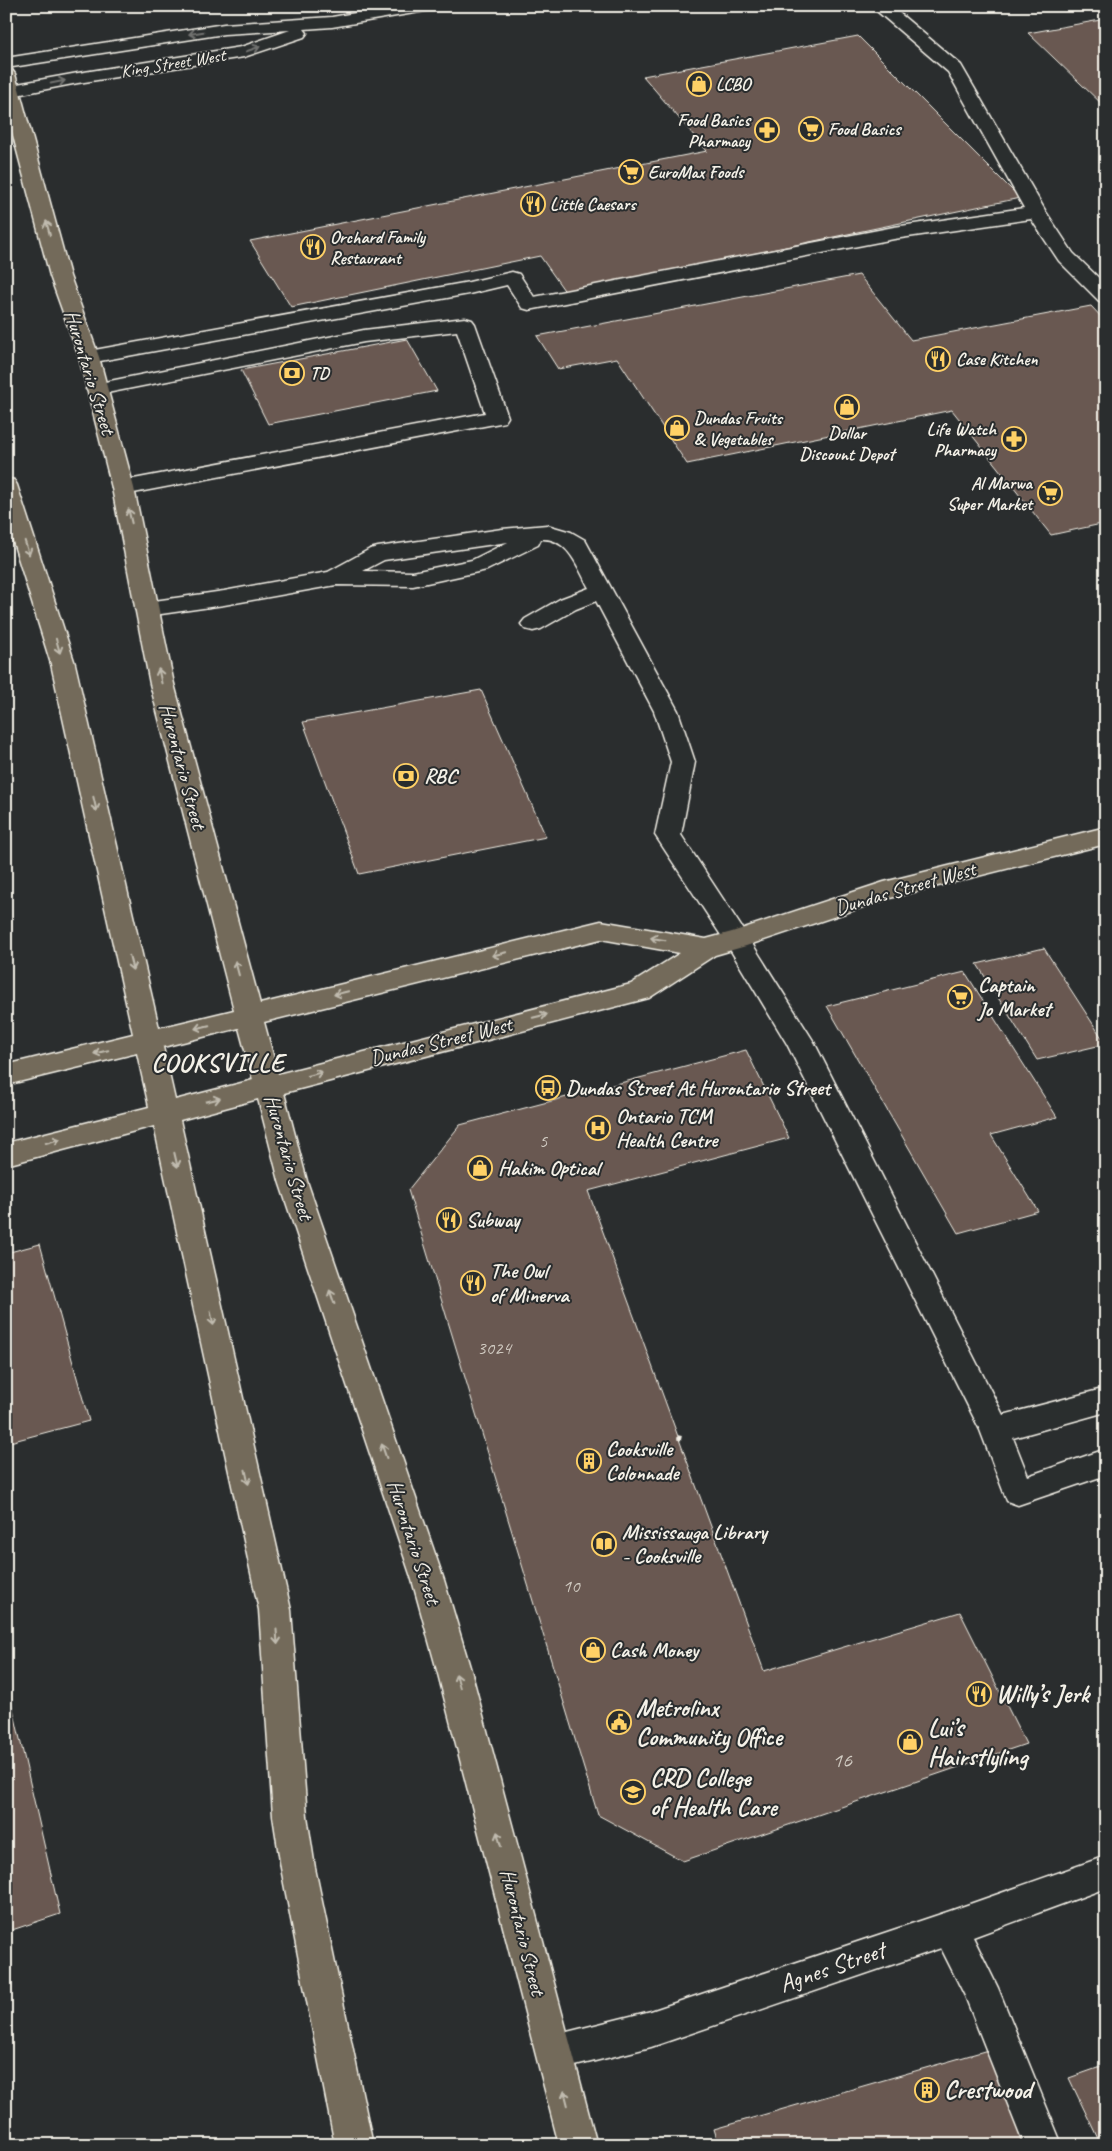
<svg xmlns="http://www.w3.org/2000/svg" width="1112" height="2151" font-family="Caveat,sans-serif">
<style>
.building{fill:#695951;stroke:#f4f1e8}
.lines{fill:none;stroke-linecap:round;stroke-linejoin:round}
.minor-casing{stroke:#f4f1e8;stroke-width:3}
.major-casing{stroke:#f4f1e8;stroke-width:3}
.path{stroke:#f4f1e8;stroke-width:4;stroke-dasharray:4.5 4.5;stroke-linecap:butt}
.minor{fill:#2a2d2e;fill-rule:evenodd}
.major{fill:#736b5a;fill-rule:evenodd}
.oneway{stroke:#71726f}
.oneway2{stroke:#c0bbaf}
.labels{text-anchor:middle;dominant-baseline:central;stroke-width:4;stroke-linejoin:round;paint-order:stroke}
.far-street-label{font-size:18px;fill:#f4f1e8;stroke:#2a2d2e}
.far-poi-label{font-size:18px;font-weight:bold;fill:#f4f1e8;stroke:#2a2d2e;text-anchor:start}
.number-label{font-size:19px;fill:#d1cbc2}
.street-label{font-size:21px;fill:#f4f1e8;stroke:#2a2d2e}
.poi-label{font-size:21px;font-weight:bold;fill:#f4f1e8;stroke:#2a2d2e;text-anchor:start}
.near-number-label{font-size:22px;fill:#d1cbc2}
.near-poi-label{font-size:25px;font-weight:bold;fill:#f4f1e8;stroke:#2a2d2e;text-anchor:start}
.near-street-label{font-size:25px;fill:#f4f1e8;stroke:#2a2d2e}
.district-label{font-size:26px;font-weight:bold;letter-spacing:1px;fill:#f4f1e8;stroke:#2a2d2e}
</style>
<rect width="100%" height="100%" fill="#2a2d2e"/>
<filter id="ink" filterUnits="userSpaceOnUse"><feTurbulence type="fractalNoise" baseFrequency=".02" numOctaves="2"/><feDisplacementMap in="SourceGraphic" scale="10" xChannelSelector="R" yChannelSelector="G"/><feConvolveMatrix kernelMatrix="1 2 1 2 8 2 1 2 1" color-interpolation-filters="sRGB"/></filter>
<g filter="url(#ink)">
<path class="building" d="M1106,19V108L1028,33Z
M858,36L1020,198L566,293L540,256L291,307L250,241L707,151L643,76Z
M859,275L911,340L1091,306L1106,322V523L1051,535L952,410L687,464L617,358L558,369L537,336Z
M407,339L437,391L268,424L241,370Z
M481,690L546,837L359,874L303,722Z
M1044,948L1047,953L1106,1044L1037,1060L977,964Z
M965,972L1057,1117L991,1135L1038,1211L958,1233L827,1006Z
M746,1050L789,1138L588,1191L764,1671L960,1612L1026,1744L683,1861L598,1815L408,1190L460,1125Z
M40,1244L89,1421L6,1443V1253Z
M6,1691H9L60,1914L6,1932Z
M988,2050L1026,2145H719L714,2129Z
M1106,2065V2145H1101L1069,2078Z"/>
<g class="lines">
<defs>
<path id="minor" d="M394,6H435L432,10L426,11L332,27L304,29L307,33L304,37L244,57L78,83L6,97V86L78,73L241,47L290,30L224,34L6,68V58L224,24L332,17Z
M871,6H891L961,65L1046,212L1073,253L1106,285V303L1099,301L1059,261L1031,219L894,239L529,310L522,308L507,285L469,294L89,363L82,361L79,357L82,353L89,351L469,282L512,272L519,274L534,297L894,227L1024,208L948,72Z
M465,318L472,320L475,324L508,417L505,422L123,495L115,493L112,488L115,483L123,481L485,413L457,331L364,342L97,395L90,393L86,389L90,385L364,330Z
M547,525L571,532L585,540L678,711L695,762L681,835L746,934L814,1042L1003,1415L1106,1388V1412L1013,1438L1028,1476L1106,1449V1475L1018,1505L1007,1501L980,1430L787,1044L728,946L655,835L671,762L654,711L596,601L576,609L541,629L533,631L525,629L521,624L525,619L560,599L589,588C578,568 568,537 541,539L538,545L487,570L413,586L336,585L224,605L147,616L139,614L135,609L139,604L147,602L224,591L328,572L370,549L378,547L502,529ZM508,542L472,560L413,572L363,571L384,560Z
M1106,1856V1888L973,1937L998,1988L1062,2145H1024L965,1996L941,1948L651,2047L555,2071L542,2066L537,2053L542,2040L555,2035L651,2011L950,1911Z"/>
<path id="major" d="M6,69L12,70L15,74L70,276L99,357L134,488L174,684L260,1004L601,921L706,939L732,932L884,882L1106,827V844L890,898L746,946L715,955L649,998L284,1093L307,1181L444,1580L472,1674L597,2145H559L438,1674L412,1580L279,1181L258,1099L180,1120L291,1610L307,1816L315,1868L373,2145H335L281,1868L273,1816L259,1610L154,1126L6,1165V1143L149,1107L137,1053L6,1085V1065L133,1034L51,664L6,519V478L14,480L17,485L75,664L159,1028L234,1010L150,684L112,488L79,357L50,276L6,109ZM601,939L680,953L631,984L278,1074L264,1022ZM239,1028L253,1080L175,1100L163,1047Z"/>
</defs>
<use href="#minor" class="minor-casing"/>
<use href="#major" class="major-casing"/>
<path class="path" d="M679,1440L680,1435"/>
<use href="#minor" class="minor"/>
<use href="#major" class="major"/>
</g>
<defs><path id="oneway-shaft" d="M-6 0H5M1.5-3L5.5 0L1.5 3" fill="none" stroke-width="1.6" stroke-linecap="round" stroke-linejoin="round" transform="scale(1.25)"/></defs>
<g class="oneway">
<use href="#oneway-shaft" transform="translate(196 33) rotate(171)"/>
<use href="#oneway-shaft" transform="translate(253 49) rotate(-19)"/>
<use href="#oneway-shaft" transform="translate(58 82) rotate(-11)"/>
</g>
<g class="oneway2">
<use href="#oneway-shaft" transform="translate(48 228) rotate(-105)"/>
<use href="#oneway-shaft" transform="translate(130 516) rotate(-103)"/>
<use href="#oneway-shaft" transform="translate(27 548) rotate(72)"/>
<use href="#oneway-shaft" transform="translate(58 646) rotate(74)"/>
<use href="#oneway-shaft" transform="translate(160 676) rotate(-102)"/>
<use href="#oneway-shaft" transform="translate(95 804) rotate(77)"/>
<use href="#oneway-shaft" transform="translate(658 939) rotate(-170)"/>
<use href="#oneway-shaft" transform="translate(499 954) rotate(166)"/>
<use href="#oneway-shaft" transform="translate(131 963) rotate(77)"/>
<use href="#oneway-shaft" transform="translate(237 968) rotate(-105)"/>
<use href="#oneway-shaft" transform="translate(341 993) rotate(166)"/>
<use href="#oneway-shaft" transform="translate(540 1016) rotate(-14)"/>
<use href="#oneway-shaft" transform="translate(202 1027) rotate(166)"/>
<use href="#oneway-shaft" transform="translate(101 1052) rotate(166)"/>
<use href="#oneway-shaft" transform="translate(315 1074) rotate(-15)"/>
<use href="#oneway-shaft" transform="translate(213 1100) rotate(-14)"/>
<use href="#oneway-shaft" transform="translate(53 1141) rotate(-15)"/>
<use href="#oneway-shaft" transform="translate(176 1160) rotate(77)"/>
<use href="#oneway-shaft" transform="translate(332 1297) rotate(-109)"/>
<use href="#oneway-shaft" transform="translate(212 1318) rotate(78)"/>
<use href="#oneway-shaft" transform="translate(384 1451) rotate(-109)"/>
<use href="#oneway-shaft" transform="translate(247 1477) rotate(78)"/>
<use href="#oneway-shaft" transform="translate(277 1637) rotate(86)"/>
<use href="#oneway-shaft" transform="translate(458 1681) rotate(-105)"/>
<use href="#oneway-shaft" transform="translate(499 1839) rotate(-105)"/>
<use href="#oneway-shaft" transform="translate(566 2098) rotate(-104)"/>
</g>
</g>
<defs>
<symbol id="shop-ring" viewBox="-11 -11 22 22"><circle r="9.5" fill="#2a2d2e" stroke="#ffd166" stroke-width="1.5"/><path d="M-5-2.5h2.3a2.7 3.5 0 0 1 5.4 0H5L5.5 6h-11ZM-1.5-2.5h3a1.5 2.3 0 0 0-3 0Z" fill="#ffd166"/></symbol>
<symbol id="supermarket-ring" viewBox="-11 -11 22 22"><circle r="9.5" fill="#2a2d2e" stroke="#ffd166" stroke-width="1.5"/><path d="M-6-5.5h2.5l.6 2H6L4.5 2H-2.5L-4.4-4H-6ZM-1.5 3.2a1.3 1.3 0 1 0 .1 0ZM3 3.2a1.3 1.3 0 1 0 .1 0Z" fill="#ffd166"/></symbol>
<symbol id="pharmacy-ring" viewBox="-11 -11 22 22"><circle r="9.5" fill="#2a2d2e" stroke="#ffd166" stroke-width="1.5"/><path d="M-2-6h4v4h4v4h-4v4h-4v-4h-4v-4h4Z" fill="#ffd166"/></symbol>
<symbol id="restaurant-ring" viewBox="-11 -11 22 22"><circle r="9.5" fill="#2a2d2e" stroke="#ffd166" stroke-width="1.5"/><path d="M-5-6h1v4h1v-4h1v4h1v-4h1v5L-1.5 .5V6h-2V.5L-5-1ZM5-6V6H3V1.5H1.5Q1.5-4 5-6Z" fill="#ffd166"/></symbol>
<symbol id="bank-ring" viewBox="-11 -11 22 22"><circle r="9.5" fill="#2a2d2e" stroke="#ffd166" stroke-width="1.5"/><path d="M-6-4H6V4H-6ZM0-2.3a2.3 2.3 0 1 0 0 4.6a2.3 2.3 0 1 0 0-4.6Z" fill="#ffd166"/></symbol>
<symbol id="bus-ring" viewBox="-11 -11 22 22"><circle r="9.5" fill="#2a2d2e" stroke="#ffd166" stroke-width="1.5"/><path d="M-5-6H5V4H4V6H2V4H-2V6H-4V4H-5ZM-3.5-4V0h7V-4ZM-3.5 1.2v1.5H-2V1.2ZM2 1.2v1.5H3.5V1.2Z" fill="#ffd166"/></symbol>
<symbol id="hospital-ring" viewBox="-11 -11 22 22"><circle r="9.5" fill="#2a2d2e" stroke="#ffd166" stroke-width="1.5"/><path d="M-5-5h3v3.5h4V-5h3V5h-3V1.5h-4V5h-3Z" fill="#ffd166"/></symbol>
<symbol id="building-ring" viewBox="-11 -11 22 22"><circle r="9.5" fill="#2a2d2e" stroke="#ffd166" stroke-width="1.5"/><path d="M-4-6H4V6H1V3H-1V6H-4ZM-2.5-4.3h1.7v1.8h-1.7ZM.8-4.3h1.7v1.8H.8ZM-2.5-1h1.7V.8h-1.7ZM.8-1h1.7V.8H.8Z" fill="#ffd166"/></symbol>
<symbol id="library-ring" viewBox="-11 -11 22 22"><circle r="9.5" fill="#2a2d2e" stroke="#ffd166" stroke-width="1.5"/><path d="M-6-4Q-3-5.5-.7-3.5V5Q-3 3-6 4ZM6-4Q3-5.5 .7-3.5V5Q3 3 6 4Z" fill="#ffd166"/></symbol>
<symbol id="civic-ring" viewBox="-11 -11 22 22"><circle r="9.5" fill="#2a2d2e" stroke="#ffd166" stroke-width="1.5"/><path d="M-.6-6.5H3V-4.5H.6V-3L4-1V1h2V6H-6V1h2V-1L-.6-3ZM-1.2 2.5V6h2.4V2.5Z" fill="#ffd166"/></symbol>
<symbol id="university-ring" viewBox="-11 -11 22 22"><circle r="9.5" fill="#2a2d2e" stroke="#ffd166" stroke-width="1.5"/><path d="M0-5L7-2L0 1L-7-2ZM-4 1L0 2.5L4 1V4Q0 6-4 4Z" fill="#ffd166"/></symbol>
</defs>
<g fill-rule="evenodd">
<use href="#shop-ring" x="685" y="70" width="28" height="28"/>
<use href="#supermarket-ring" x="797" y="115" width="28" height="28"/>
<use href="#pharmacy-ring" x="753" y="116" width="28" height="28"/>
<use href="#supermarket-ring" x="617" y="158" width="28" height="28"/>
<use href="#restaurant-ring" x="519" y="190" width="28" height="28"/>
<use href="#restaurant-ring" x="299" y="233" width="28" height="28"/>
<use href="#restaurant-ring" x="924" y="345" width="28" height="28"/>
<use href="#bank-ring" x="278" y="359" width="28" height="28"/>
<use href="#shop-ring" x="833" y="393" width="28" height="28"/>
<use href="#shop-ring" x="663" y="414" width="28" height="28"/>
<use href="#pharmacy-ring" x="1000" y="425" width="28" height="28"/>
<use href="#supermarket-ring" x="1036" y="479" width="28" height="28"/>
<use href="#bank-ring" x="392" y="762" width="28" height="28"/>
<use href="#supermarket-ring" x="946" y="983" width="28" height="28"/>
<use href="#bus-ring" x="534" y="1074" width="28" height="28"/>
<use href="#hospital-ring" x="584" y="1114" width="28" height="28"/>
<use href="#shop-ring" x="466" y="1154" width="28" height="28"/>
<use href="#restaurant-ring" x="435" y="1206" width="28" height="28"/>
<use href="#restaurant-ring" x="459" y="1269" width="28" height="28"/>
<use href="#building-ring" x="575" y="1447" width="28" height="28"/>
<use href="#library-ring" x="590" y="1530" width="28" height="28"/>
<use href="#shop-ring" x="579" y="1636" width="28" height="28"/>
<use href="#restaurant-ring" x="965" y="1680" width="28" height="28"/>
<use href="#civic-ring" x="605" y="1708" width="28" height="28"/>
<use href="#shop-ring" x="896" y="1728" width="28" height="28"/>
<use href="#university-ring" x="619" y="1778" width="28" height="28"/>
<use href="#building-ring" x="913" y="2076" width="28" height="28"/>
</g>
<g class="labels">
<g class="far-street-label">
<text transform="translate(173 63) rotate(-9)">King Street West</text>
</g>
<g class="far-poi-label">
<text x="716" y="84">LCBO</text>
<text x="750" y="120" text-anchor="end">Food Basics<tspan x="750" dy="21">Pharmacy</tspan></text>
<text x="828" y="129">Food Basics</text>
<text x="648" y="172">EuroMax Foods</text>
<text x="550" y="204">Little Caesars</text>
<text x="330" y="237">Orchard Family<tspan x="330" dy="21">Restaurant</tspan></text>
<text x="956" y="359">Case Kitchen</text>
<text x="310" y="373">TD</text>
<text x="694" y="418">Dundas Fruits<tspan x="694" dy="21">&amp; Vegetables</tspan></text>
<text x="996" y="429" text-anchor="end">Life Watch<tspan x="996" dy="21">Pharmacy</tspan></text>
<text x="847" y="433" text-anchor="middle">Dollar<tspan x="847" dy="21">Discount Depot</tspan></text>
<text x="1032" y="483" text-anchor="end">Al Marwa<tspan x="1032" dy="21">Super Market</tspan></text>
</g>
<g class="number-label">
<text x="543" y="1141">5</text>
<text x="494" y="1348">3024</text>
<text x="571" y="1586">10</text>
</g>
<g class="street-label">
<text transform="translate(90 372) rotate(73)">Hurontario Street</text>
<text transform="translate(183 766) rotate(75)">Hurontario Street</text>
<text transform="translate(905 888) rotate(-16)">Dundas Street West</text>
<text transform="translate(441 1041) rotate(-14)">Dundas Street West</text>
<text transform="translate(289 1157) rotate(74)">Hurontario Street</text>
<text transform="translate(414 1542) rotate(72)">Hurontario Street</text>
<text transform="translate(523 1932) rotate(76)">Hurontario Street</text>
</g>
<g class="poi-label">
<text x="424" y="776">RBC</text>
<text x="978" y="985">Captain<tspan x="978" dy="24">Jo Market</tspan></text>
<text x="566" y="1088">Dundas Street At Hurontario Street</text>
<text x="616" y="1116">Ontario TCM<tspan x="616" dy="24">Health Centre</tspan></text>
<text x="498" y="1168">Hakim Optical</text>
<text x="466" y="1220">Subway</text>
<text x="490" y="1271">The Owl<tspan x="490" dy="24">of Minerva</tspan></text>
<text x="606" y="1449">Cooksville<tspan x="606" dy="24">Colonnade</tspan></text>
<text x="622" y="1532">Mississauga Library<tspan x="622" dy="24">- Cooksville</tspan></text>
<text x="610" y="1650">Cash Money</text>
</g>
<g class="near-number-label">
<text x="842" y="1760">16</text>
</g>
<g class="near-poi-label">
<text x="996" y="1694">Willy’s Jerk</text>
<text x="636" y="1708">Metrolinx<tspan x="636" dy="29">Community Office</tspan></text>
<text x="928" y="1728">Lui’s<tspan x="928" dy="29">Hairstlyling</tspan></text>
<text x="650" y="1778">CRD College<tspan x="650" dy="29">of Health Care</tspan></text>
<text x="944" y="2090">Crestwood</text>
</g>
<g class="near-street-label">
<text transform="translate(832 1967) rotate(-19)">Agnes Street</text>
</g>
<g class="district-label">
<text x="218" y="1062">COOKSVILLE</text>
</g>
</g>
<rect width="1112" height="2151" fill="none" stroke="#2a2d2e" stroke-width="25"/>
<rect x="12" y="12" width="1087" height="2126" fill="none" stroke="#f4f1e8" stroke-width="2" filter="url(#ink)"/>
</svg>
